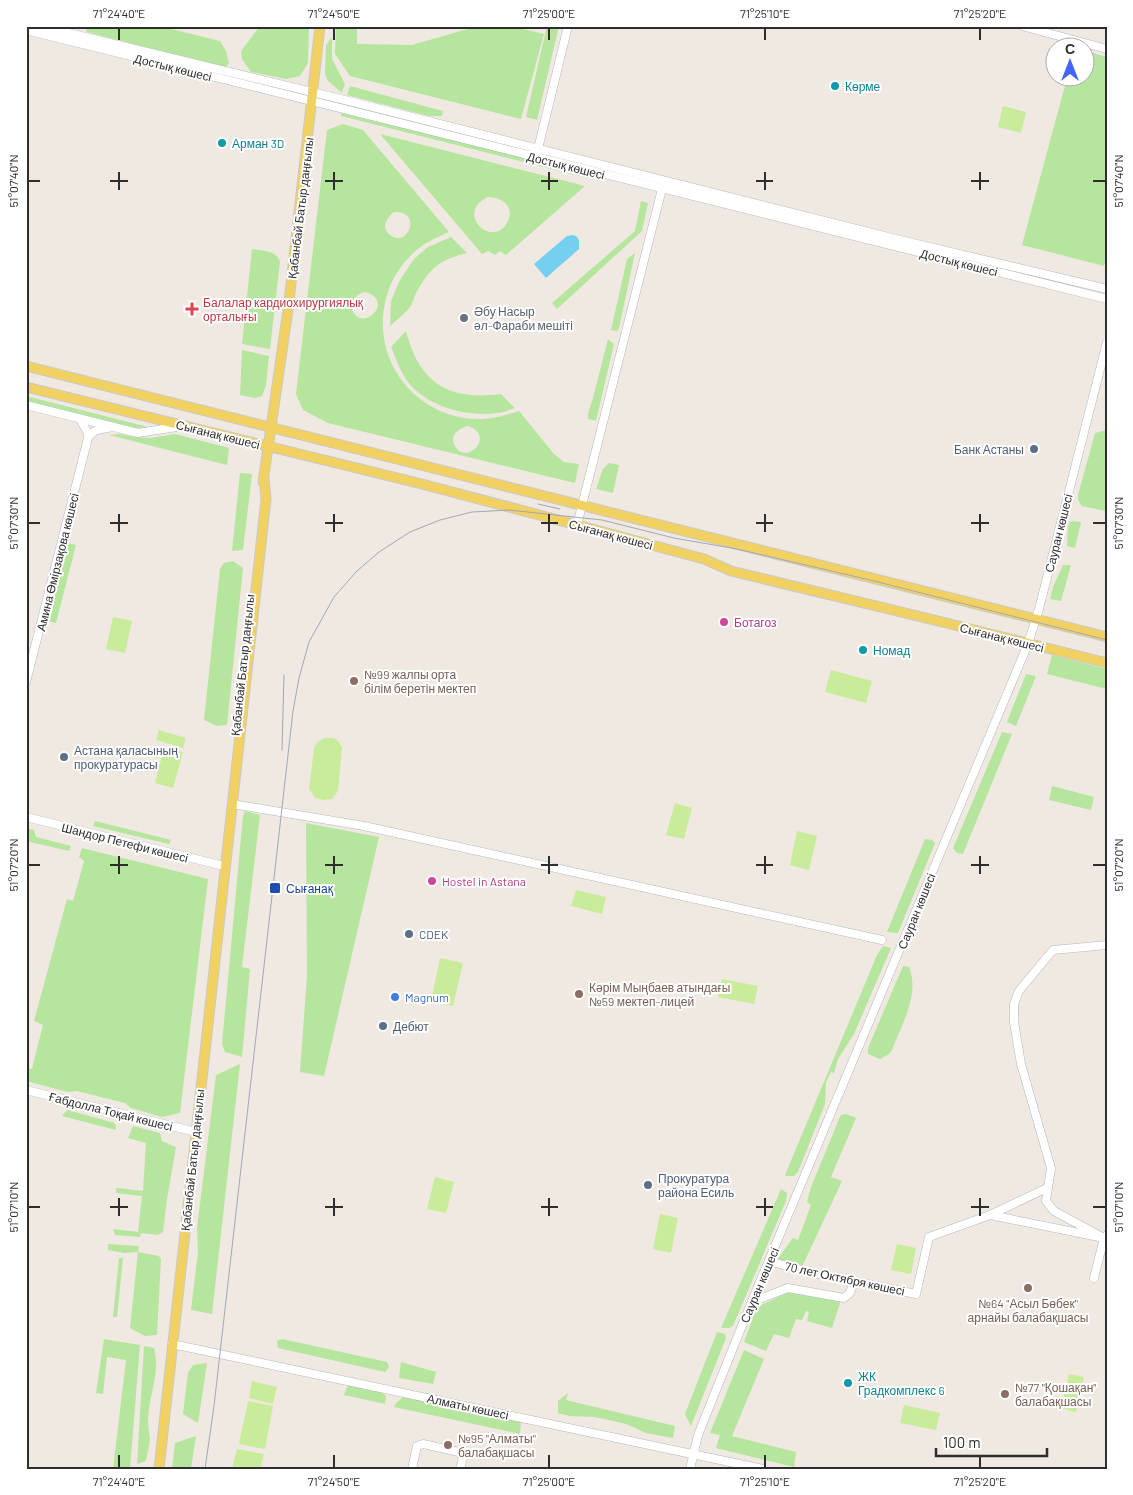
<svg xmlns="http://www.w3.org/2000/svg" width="1133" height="1495" font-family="Barlow,sans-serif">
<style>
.green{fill:#b6e59e;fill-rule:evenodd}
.pitch{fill:#c9ec9a}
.water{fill:#75cff0}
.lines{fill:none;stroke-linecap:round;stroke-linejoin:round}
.minor-casing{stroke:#b4b7c1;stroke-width:9}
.major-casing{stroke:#c9c9c9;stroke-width:11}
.minor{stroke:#fff;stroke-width:8}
.major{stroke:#f2d163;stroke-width:9}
.tram{stroke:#a3a6b8;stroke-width:1}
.ticks{fill:none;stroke:#2e2e2e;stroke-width:2}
.culture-dot{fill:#0f9aa8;stroke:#fff;stroke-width:2}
.health-dot{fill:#e0444e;stroke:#fff;stroke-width:2}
.worship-dot{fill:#6b7280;stroke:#fff;stroke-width:2}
.service-dot{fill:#5c6f8a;stroke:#fff;stroke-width:2}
.hotel-dot{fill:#d1479c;stroke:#fff;stroke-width:2}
.education-dot{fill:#8d6e63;stroke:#fff;stroke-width:2}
.transit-dot{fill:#1a4fb4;stroke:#fff;stroke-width:2}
.shop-dot{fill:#3f7fe0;stroke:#fff;stroke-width:2}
.labels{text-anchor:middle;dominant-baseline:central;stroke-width:4;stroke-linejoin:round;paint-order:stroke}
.street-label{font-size:12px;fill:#2e2e2e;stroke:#fff}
.culture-label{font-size:12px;fill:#0d838f;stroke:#fff;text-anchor:start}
.health-label{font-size:12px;fill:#be3a42;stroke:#fff;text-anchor:start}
.worship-label{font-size:12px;fill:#5b616d;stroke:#fff;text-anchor:start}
.service-label{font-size:12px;fill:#4e5e75;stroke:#fff;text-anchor:start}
.hotel-label{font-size:12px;fill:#b23c85;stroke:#fff;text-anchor:start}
.education-label{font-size:12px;fill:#785e54;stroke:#fff;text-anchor:start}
.transit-label{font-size:12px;fill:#164399;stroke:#fff;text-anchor:start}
.shop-label{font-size:12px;fill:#366cbe;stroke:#fff;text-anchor:start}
.neatline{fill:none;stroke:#2e2e2e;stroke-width:2}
.ticks-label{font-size:12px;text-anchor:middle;fill:#2e2e2e}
</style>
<rect width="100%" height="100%" fill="#efe9e1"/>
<path class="green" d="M85,26H159L220,41L226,51L229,63L225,68L87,32Z
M260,26H309L308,63L300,76L286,79L251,72L242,59L241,51Z
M342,26H357V44L412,45L478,26H517L523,29L544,34L521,119L350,76L335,54L336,29Z
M547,26H559L537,120L526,117Z
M332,37V59L345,84L342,93L328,81L325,74L326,45Z
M1086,51L1107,57V255L1104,266L1022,245L1067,78H1086Z
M350,86L443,111L442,116H429L347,95Z
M341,113L508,153L593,175L588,178L341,116Z
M343,124L363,130L449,232C438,237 428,241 419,248C404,260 392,277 387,295C369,355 411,415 474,419C489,420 504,416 519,411L554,454L564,462L579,464L575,483L328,423L303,410L296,394L327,130ZM394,212C424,211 407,249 390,235C381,228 386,218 394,212ZM365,292C395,300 365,332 353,312C348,302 356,294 365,292ZM467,426C497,434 467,467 455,446C449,436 458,429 467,426Z
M380,134L585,186L506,255L500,251L495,255L488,251L482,254ZM488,197C501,197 515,206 508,221C494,251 453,213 488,197Z
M641,201L648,203L642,231L557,309L552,303L635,231Z
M451,237L467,253C439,260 430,268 416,293C414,297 413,303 410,307C405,314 396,320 390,326L391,301L400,280L414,259L428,247Z
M252,249C262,251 275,250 280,261L270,349L242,344Z
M635,253L619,328L617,331L611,330L627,259Z
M406,331C419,383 448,401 501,394L515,408C509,410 503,413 497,413C466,417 428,407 408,382C400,371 396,359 391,347Z
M608,339L614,344L596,421L588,419V413L593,398Z
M242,350L269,356L266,385L262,396L255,398L240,395Z
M26,396L148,427L133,429L26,403Z
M1107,430V504L1105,511L1082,506L1078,500V495L1095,433Z
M120,434L136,437L151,438L175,434L229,448L227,465L109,435Z
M609,463L619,465L613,493L596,489L603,469Z
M240,473L252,474L243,550L232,551Z
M1073,521L1081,522L1075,548L1067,546L1068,526L1070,522Z
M68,543L76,545L56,623L48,621Z
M233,561L243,568L227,725L217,726L204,720L220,569L224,563Z
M1063,565H1071L1061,601L1050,599L1053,587Z
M1052,655L1107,669V689L1047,674Z
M1026,674L1036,676L1016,726L1007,722Z
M1002,732L1012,734L963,854L957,853L953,848Z
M1052,786L1094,797L1091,810L1049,800Z
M245,811L260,815L242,967L250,969L242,1057L225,1052L222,1044L243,816Z
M95,821L171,840L169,844L93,826Z
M306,823L379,837L324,1076L300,1072L307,976Z
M26,828L34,830L36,837L71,846L69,851L26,841Z
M925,839L932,840L935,843L933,848L898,933L887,932Z
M82,848L208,879L180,1113L162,1117L131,1108L125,1103L77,1091L68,1092L26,1081V1068L32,1069L43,1025L34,1021L67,899L73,901L84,861L79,857Z
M883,946L891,948L854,1034L838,1059L834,1073L831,1072L826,1082L825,1104L798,1172L794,1176H786L785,1175L877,955Z
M903,966L909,967C920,994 902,1024 892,1050L889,1054L880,1059L868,1054V1048Z
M240,1064L212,1314L191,1310L198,1252L197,1228L216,1075Z
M67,1110L115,1123L116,1130L62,1116Z
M846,1114L856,1118L831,1177L842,1181L802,1267L777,1260L793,1238L798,1240L811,1205L807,1202L811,1187L839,1119L841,1115Z
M133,1126L160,1133L162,1141L176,1147L167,1199L163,1232L158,1235L141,1233L140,1237L115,1235L113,1229L138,1232L142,1196L116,1193V1188L143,1191L146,1143L128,1138Z
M781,1189L787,1193L786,1201L733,1326L729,1328H721Z
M108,1244L139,1246L138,1252L159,1256L161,1259L157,1335L145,1336L130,1328L138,1252L124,1253L108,1250Z
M119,1258H123L117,1317H113Z
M789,1292L841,1300L832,1328L807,1321L809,1312L806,1311L802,1320L796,1319L789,1338L774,1334L766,1351L744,1342L757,1307Z
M717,1332L725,1334L726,1338L691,1426L685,1414Z
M104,1339L140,1345L130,1469H113L126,1360L107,1357L103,1394L96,1393Z
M282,1339L387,1362L389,1367L385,1372L278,1348L277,1341Z
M144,1346L154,1348C161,1374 148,1396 148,1422C148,1427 149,1432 150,1437C150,1445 147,1453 146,1461L137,1464Z
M744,1350L764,1359L732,1436L796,1452L794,1467L716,1448L720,1435L710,1433Z
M401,1362L436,1372L433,1384L399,1378Z
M207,1363L198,1423L183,1414L188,1373L193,1365Z
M348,1385L380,1391L386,1396L385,1404L344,1395Z
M568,1393L566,1400L675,1426L673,1438L646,1433L626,1424L595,1417L569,1416L558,1413V1401Z
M404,1396L521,1422L520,1434L394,1407L396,1403Z
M196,1436L191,1469H172L175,1443Z"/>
<path class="pitch" d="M1003,106L1026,112L1021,133L998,127Z
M113,617L132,621L125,653L106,649Z
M831,670L872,681L866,703L825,692Z
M159,730L186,738L183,748L156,740Z
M324,738H334L338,741L342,747L338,791L332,799L324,800L315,798L309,789L314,748L317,742Z
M164,748L183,752L173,788L155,783Z
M675,803L692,808L684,839L666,835Z
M797,831L817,836L809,870L790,865Z
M576,890L606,897L602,914L571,906Z
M440,958L463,963L453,1006L431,1001Z
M722,979L758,986L754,1004L718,997Z
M435,1177L454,1182L446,1213L427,1209Z
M660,1214L678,1218L671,1253L653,1249Z
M897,1244L916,1248L911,1274L891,1270Z
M1069,1374L1084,1377L1076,1412L1061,1408Z
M252,1381L277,1387L273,1404L249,1398Z
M248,1401L273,1406L265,1449L239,1444Z
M904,1405L940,1413L936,1430L900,1423Z
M237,1449L264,1454L260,1469H232Z"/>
<path class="water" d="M572,235L576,236L579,240V249L546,278L534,264L567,236Z"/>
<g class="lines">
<defs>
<path id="minor" d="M40,26L349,101L896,239L1107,289
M1022,26L1107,49
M26,30L1107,299
M537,153L568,26
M26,405L138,433L183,426
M88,438C93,430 99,429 108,428
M577,525L662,189
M26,682L88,438L87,431L79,418
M232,804L364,826L882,940
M26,817L224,866
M1107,945L1053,950L1019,991L1014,1004V1022L1021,1064L1051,1168L1046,1201L1054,1211L1104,1238L1107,1235
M26,1090L196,1132
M990,1215L1104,1238L1094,1278
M769,1261L809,1272L916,1294L929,1237L990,1215L1047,1188
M754,1296L762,1298L788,1288L844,1298L850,1293L854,1281
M172,1344L763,1469
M412,1469L417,1446L423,1444L459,1452L463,1458L460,1469
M690,1469L698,1435L754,1296L1028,644L1039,609L1107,342"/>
<path id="major" d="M26,366L1107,637
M26,387L418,483L577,525L704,559L731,571L926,618L1107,663
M263,482L288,310L320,26
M159,1469L266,499L264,478"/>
</defs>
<use href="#minor" class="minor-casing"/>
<use href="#major" class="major-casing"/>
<use href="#minor" class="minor"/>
<use href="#major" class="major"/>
<path class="tram" d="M538,504L560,509
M282,750L284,675
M205,1469L214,1406L293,711L299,678L309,642L334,597L357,571L379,552L410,532L440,520L472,512L509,510L602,520L674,538L737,549L870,580L1107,640"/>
</g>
<path class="ticks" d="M119,28V40M334,28V40M549,28V40M765,28V40M980,28V40M119,172V190M334,172V190M549,172V190M765,172V190M980,172V190M28,181H40M110,181H128M325,181H343M541,181H558M756,181H773M971,181H989M1093,181H1106M119,514V532M334,514V532M549,514V532M765,514V532M980,514V532M28,523H40M110,523H128M325,523H343M541,523H558M756,523H773M971,523H989M1093,523H1106M119,856V874M334,856V874M549,856V874M765,856V874M980,856V874M28,865H40M110,865H128M325,865H343M541,865H558M756,865H773M971,865H989M1093,865H1106M119,1198V1216M334,1198V1216M549,1198V1216M765,1198V1216M980,1198V1216M28,1207H40M110,1207H128M325,1207H343M541,1207H558M756,1207H773M971,1207H989M1093,1207H1106M119,1455V1468M334,1455V1468M549,1455V1468M765,1455V1468M980,1455V1468"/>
<g class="culture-dot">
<circle cx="835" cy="86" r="5"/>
<circle cx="222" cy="143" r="5"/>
<circle cx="863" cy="650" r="5"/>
<circle cx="848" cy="1383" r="5"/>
</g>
<path class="health-dot" d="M189.5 301.5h5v5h5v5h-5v5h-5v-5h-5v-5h5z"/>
<circle class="worship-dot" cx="464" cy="318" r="5"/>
<g class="service-dot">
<circle cx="1034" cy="449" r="5"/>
<circle cx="64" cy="757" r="5"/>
<circle cx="409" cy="934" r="5"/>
<circle cx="383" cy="1026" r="5"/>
<circle cx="648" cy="1185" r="5"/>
</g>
<g class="hotel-dot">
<circle cx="724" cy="622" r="5"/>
<circle cx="432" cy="881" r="5"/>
</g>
<g class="education-dot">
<circle cx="354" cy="681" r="5"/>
<circle cx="579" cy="994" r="5"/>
<circle cx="1028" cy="1288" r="5"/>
<circle cx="1005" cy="1394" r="5"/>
<circle cx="448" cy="1445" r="5"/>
</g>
<rect class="transit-dot" x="269" y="882" width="12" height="12" rx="2.5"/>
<circle class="shop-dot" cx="395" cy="997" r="5"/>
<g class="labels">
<g class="street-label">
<text transform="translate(173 67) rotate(14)">Достық көшесі</text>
<text transform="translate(566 165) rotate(14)">Достық көшесі</text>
<text transform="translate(300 208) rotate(-83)">Қабанбай Батыр даңғылы</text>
<text transform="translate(959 262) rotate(14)">Достық көшесі</text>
<text transform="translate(218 434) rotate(14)">Сығанақ көшесі</text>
<text transform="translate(1058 533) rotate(-76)">Сауран көшесі</text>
<text transform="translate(611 534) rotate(15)">Сығанақ көшесі</text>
<text transform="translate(57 562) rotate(-76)">Амина Өмірзақова көшесі</text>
<text transform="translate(1002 637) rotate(14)">Сығанақ көшесі</text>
<text transform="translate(242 665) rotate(-84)">Қабанбай Батыр даңғылы</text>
<text transform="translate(125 842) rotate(14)">Шандор Петефи көшесі</text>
<text transform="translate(916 911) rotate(-68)">Сауран көшесі</text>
<text transform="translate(111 1111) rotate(14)">Ғабдолла Тоқай көшесі</text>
<text transform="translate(192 1160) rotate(-84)">Қабанбай Батыр даңғылы</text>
<text transform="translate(845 1278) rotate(12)">70 лет Октября көшесі</text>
<text transform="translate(759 1285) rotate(-67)">Сауран көшесі</text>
<text transform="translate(468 1406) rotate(12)">Алматы көшесі</text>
</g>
<g class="culture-label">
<text x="845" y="86">Көрме</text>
<text x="232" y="143">Арман 3D</text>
<text x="873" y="650">Номад</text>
<text x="858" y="1376">ЖК<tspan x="858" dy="14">Градкомплекс 6</tspan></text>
</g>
<g class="health-label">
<text x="203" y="302">Балалар кардиохирургиялық<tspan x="203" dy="14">орталығы</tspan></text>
</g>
<g class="worship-label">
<text x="474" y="311">Әбу Насыр<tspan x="474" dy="14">әл-Фараби мешіті</tspan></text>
</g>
<g class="service-label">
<text x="1024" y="449" text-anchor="end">Банк Астаны</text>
<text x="74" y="750">Астана қаласының<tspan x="74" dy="14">прокуратурасы</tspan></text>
<text x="419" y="934">CDEK</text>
<text x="393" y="1026">Дебют</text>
<text x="658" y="1178">Прокуратура<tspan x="658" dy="14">района Есиль</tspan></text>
</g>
<g class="hotel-label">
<text x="734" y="622">Ботагоз</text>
<text x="442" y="881">Hostel in Astana</text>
</g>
<g class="education-label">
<text x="364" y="674">№99 жалпы орта<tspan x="364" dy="14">білім беретін мектеп</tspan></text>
<text x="589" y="987">Кәрім Мыңбаев атындағы<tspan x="589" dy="14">№59 мектеп-лицей</tspan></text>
<text x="1028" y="1303" text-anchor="middle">№64 "Асыл Бөбек"<tspan x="1028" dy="14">арнайы балабақшасы</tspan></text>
<text x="1015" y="1387">№77 "Қошақан"<tspan x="1015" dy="14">балабақшасы</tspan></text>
<text x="458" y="1438">№95 "Алматы"<tspan x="458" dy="14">балабақшасы</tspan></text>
</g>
<g class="transit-label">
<text x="286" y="888">Сығанақ</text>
</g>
<g class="shop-label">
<text x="405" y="997">Magnum</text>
</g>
</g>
<rect width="1133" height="1495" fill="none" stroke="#ffffff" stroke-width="55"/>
<g transform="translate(1070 62)"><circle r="24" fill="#ffffff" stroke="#ababab"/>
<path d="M0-4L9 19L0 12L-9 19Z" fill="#4264fb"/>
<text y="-8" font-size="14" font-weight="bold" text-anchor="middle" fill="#2e2e2e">С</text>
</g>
<path d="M936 1448v8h111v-8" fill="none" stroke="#2e2e2e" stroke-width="2.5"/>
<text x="943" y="1448" font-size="15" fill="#2e2e2e" stroke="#ffffff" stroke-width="4" paint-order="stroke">100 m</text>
<rect x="28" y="28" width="1078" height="1440" class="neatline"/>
<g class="ticks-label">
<text x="119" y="18">71°24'40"E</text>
<text x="334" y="18">71°24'50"E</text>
<text x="549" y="18">71°25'00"E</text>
<text x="765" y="18">71°25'10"E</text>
<text x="980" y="18">71°25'20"E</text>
<text transform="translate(14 181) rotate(-90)" y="4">51°07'40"N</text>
<text transform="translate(1119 181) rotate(-90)" y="4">51°07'40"N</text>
<text transform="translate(14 523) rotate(-90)" y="4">51°07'30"N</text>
<text transform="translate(1119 523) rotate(-90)" y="4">51°07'30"N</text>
<text transform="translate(14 865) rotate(-90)" y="4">51°07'20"N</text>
<text transform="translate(1119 865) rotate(-90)" y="4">51°07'20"N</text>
<text transform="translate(14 1207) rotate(-90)" y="4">51°07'10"N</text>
<text transform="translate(1119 1207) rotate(-90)" y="4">51°07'10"N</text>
<text x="119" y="1486">71°24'40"E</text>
<text x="334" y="1486">71°24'50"E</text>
<text x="549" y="1486">71°25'00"E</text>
<text x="765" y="1486">71°25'10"E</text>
<text x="980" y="1486">71°25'20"E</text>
</g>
</svg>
